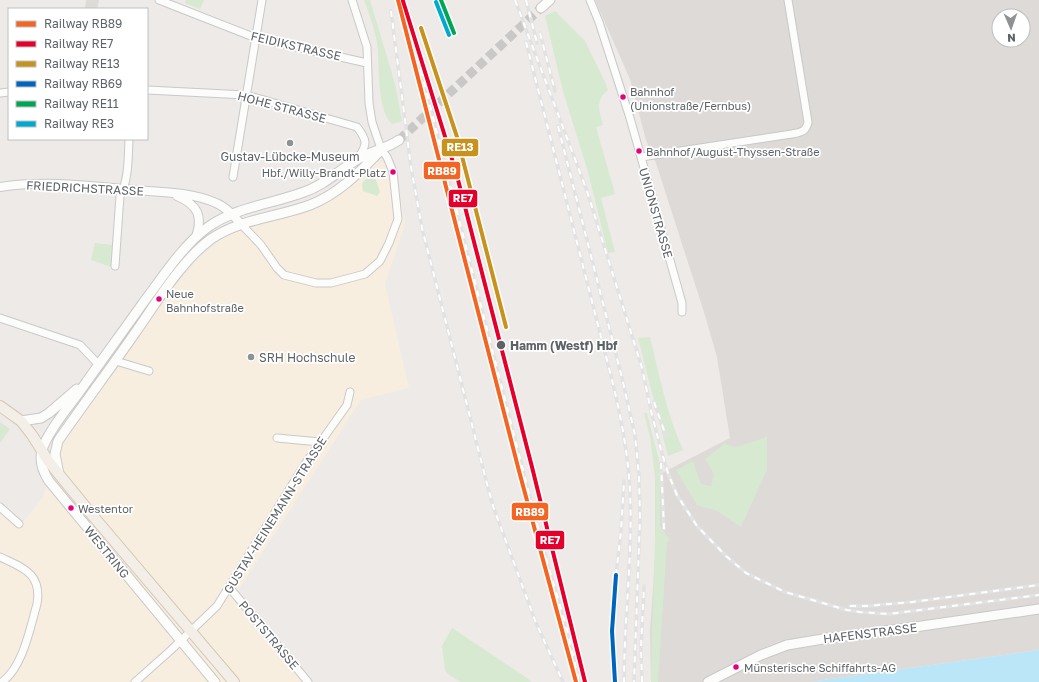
<svg xmlns="http://www.w3.org/2000/svg" width="1039" height="682" font-family="'Golos Text',sans-serif">
<style>
.commercial{fill:#f7eee0}
.industrial{fill:#dddad7;fill-rule:evenodd}
.education{fill:#dedad5}
.green{fill:#d7e9d1}
.water{fill:#bbe6f8}
.lines{fill:none;stroke-linecap:round;stroke-linejoin:round}
.secondary-tunnel{stroke:#c9c8c7;stroke-width:9;stroke-dasharray:9 4.5;stroke-linecap:butt}
.minor-casing{stroke:#c9c9c9;stroke-width:9}
.tertiary-casing{stroke:#c9c9c9;stroke-width:10}
.secondary-casing{stroke:#c9c9c9;stroke-width:11}
.primary-casing{stroke:#d6c7b3;stroke-width:12}
.minor{stroke:#fcfcfb;stroke-width:7}
.tertiary{stroke:#fcfcfb;stroke-width:8}
.secondary{stroke:#fcfcfb;stroke-width:9}
.primary{stroke:#f3efe8;stroke-width:10}
.rail-casing{stroke:#e3e2e3;stroke-width:3.5}
.rail{stroke:#fff;stroke-width:2;stroke-dasharray:6;stroke-linecap:butt}
.rail-1-casing{stroke:#fff;stroke-width:7}
.rail-2-casing{stroke:#fff;stroke-width:7}
.rail-3-casing{stroke:#fff;stroke-width:7}
.rail-4-casing{stroke:#fff;stroke-width:7}
.rail-5-casing{stroke:#fff;stroke-width:7}
.rail-6-casing{stroke:#fff;stroke-width:7}
.rail-1{stroke:#f26522;stroke-width:4}
.rail-2{stroke:#e4002b;stroke-width:4}
.rail-3{stroke:#c8921f;stroke-width:4}
.rail-4{stroke:#0065bd;stroke-width:4}
.rail-5{stroke:#00a651;stroke-width:4}
.rail-6{stroke:#00a9ce;stroke-width:4}
.bus-dot{fill:#e5007d;stroke:#fff;stroke-width:1.5}
.poi-dot{fill:#8f9293;stroke:#fff;stroke-width:1.5}
.stop-dot{fill:#5c6266;stroke:#fff;stroke-width:1.5}
.labels{text-anchor:middle;dominant-baseline:central;stroke-width:3.5;stroke-linejoin:round;paint-order:stroke}
.bus-label{font-size:11px;fill:#5c6266;stroke:#fff;text-anchor:start}
.street-label{font-size:12px;fill:#5c6266;stroke:#fff}
.poi-label{font-size:12px;fill:#5c6266;stroke:#fff}
.stop-label{font-size:12px;font-weight:bold;fill:#5c6266;stroke:#fff;text-anchor:start}
.line-badge{stroke:#fff;stroke-width:1.5}
.badge-label{font-size:11px;text-anchor:middle;font-weight:bold;fill:#fff}
</style>
<rect width="100%" height="100%" fill="#edeae7"/>
<path class="commercial" d="M375,162L387,163L397,175L405,224L385,284L409,388L361,400L234,597L302,682H0V512L19,527L43,497L58,450L163,299L201,256L230,232L285,219L331,199Z"/>
<path class="industrial" d="M595,0H1039V650L809,682H651L650,631L659,504L658,475L730,438L717,357L704,312L656,163L646,140L630,79ZM999,16H1023V40H999Z"/>
<path class="education" d="M86,0H99L97,9H85Z"/>
<path class="green" d="M186,0H204L200,9L185,3Z
M364,0H370L395,84L402,121L392,124C376,109 380,63 377,42C374,28 369,13 364,0Z
M555,11L585,41L605,82L608,90C595,100 599,111 603,125L596,127L615,194L601,198L615,252L608,253L588,172L563,91L545,16Z
M372,176L376,180L380,192L377,196L363,191L362,185L363,182L368,177Z
M95,243L112,245L111,267L91,260Z
M650,337C659,375 667,414 683,450L668,456L638,338Z
M644,413H647L660,464V526L670,540L667,542L658,682H651L652,631L655,540V476L650,437Z
M0,422L10,429L0,443Z
M767,437V470L741,527L717,511L697,505L676,470L693,461L701,484L711,486L714,474L705,459L724,444L736,447Z
M452,628L527,678L532,682H461L448,674L445,670L442,646Z"/>
<path class="water" d="M1039,650V682H809Z"/>
<g class="lines">
<path class="secondary-tunnel" d="M399,140L541,8"/>
<defs>
<path id="minor" d="M159,0L256,38L367,63
M590,0L599,22L630,118L682,303V312
M147,90L246,95L357,127C367,140 368,144 358,158
M0,93L9,92
M641,157L792,134C801,132 806,132 808,122L788,0
M233,177L262,0
M241,224L261,245L277,268L284,275L316,283H331L365,274L380,261L389,243L398,219L393,172L387,157L381,149L372,122L369,103L367,47L352,0
M115,266L120,196C129,179 128,158 129,139
M0,318L80,345L99,365
M116,361L149,371
M277,438L320,442
M0,507L19,524
M0,557C23,568 42,573 37,604C30,628 23,667 2,682
M229,587L308,682
M135,682L171,650L217,606L305,464L347,405L350,392"/>
<path id="tertiary" d="M0,187C44,180 90,186 135,190C161,192 191,192 216,203C226,207 234,216 241,224
M177,196C198,205 203,216 196,237"/>
<path id="secondary" d="M541,8L550,0
M21,421L41,418L49,413L77,389
M59,474L55,454L58,441C83,405 110,369 135,333C157,302 181,261 211,239C240,219 278,217 310,205C338,194 359,173 379,152
M215,682L49,481C43,472 39,462 42,450C48,430 73,402 85,384C104,357 124,330 143,303C163,277 181,247 208,227C236,207 272,204 304,192C325,185 339,170 358,159C371,151 386,149 399,140
M708,682L761,655L787,645L829,638L908,628L1039,609"/>
<path id="primary" d="M0,406L21,421L32,435L49,462L93,516L234,682"/>
</defs>
<use href="#minor" class="minor-casing"/>
<use href="#tertiary" class="tertiary-casing"/>
<use href="#secondary" class="secondary-casing"/>
<use href="#primary" class="primary-casing"/>
<use href="#minor" class="minor"/>
<use href="#tertiary" class="tertiary"/>
<use href="#secondary" class="secondary"/>
<use href="#primary" class="primary"/>
<defs>
<path id="rail" d="M403,0L523,470L548,565L568,633L579,682
M515,0L587,191L642,368L651,411L661,450L668,473L677,495L697,526L726,556L746,573L785,592L847,610L860,612L889,614L1039,595
M526,0L537,43
M391,11L411,167L422,228L486,480L493,506L536,623L563,682
M540,33L555,91
M526,42L612,380C621,417 628,453 630,491C633,555 624,618 624,682
M558,126L622,378L635,435L639,476L640,518L634,682
M654,402L666,436
M661,463L664,529
M616,575L621,531L624,481
M850,606H867L912,602L1039,585
M642,682L641,647L644,586"/>
</defs>
<use href="#rail" class="rail-casing"/>
<use href="#rail" class="rail"/>
<defs>
<path id="rail-1" d="M398,0L519,471L576,682"/>
<path id="rail-2" d="M403,1L456,172L532,467L585,682"/>
<path id="rail-3" d="M421,28L457,137L506,327"/>
<path id="rail-4" d="M615,682L612,631L616,575"/>
<path id="rail-5" d="M441,0L454,33"/>
<path id="rail-6" d="M436,2L449,35"/>
</defs>
<use href="#rail-1" class="rail-1-casing"/>
<use href="#rail-2" class="rail-2-casing"/>
<use href="#rail-3" class="rail-3-casing"/>
<use href="#rail-4" class="rail-4-casing"/>
<use href="#rail-5" class="rail-5-casing"/>
<use href="#rail-6" class="rail-6-casing"/>
<use href="#rail-1" class="rail-1"/>
<use href="#rail-2" class="rail-2"/>
<use href="#rail-3" class="rail-3"/>
<use href="#rail-4" class="rail-4"/>
<use href="#rail-5" class="rail-5"/>
<use href="#rail-6" class="rail-6"/>
</g>
<g class="bus-dot">
<circle cx="623" cy="97" r="3.5"/>
<circle cx="639" cy="151" r="3.5"/>
<circle cx="393" cy="172" r="3.5"/>
<circle cx="159" cy="299" r="3.5"/>
<circle cx="71" cy="508" r="3.5"/>
<circle cx="736" cy="667" r="3.5"/>
</g>
<g class="poi-dot">
<circle cx="290" cy="143" r="4"/>
<circle cx="251" cy="357" r="4"/>
</g>
<circle class="stop-dot" cx="501" cy="345" r="5"/>
<g class="labels">
<g class="bus-label">
<text x="630" y="91">Bahnhof<tspan x="630" dy="14">(Unionstraße/Fernbus)</tspan></text>
<text x="646" y="151">Bahnhof/August-Thyssen-Straße</text>
<text x="386" y="172" text-anchor="end">Hbf./Willy-Brandt-Platz</text>
<text x="166" y="293">Neue<tspan x="166" dy="14">Bahnhofstraße</tspan></text>
<text x="78" y="508">Westentor</text>
<text x="744" y="667">Münsterische Schiffahrts-AG</text>
</g>
<g class="street-label">
<text transform="translate(296 46) rotate(13)">FEIDIKSTRASSE</text>
<text transform="translate(282 107) rotate(15)">HOHE STRASSE</text>
<text transform="translate(85 188) rotate(3)">FRIEDRICHSTRASSE</text>
<text transform="translate(656 213) rotate(74)">UNIONSTRASSE</text>
<text transform="translate(275 515) rotate(-58)">GUSTAV-HEINEMANN-STRASSE</text>
<text transform="translate(107 552) rotate(51)">WESTRING</text>
<text transform="translate(870 633) rotate(-7)">HAFENSTRASSE</text>
<text transform="translate(269 635) rotate(50)">POSTSTRASSE</text>
</g>
<g class="poi-label">
<text x="290" y="156">Gustav-Lübcke-Museum</text>
<text x="259" y="357" text-anchor="start">SRH Hochschule</text>
</g>
<g class="stop-label">
<text x="510" y="345">Hamm (Westf) Hbf</text>
</g>
</g>
<g class="line-badge">
<rect x="441" y="138" width="38" height="19" rx="4" fill="#c8921f"/>
<rect x="423" y="161" width="38" height="19" rx="4" fill="#f26522"/>
<rect x="448" y="189" width="30" height="19" rx="4" fill="#e4002b"/>
<rect x="511" y="502" width="38" height="19" rx="4" fill="#f26522"/>
<rect x="535" y="530" width="30" height="20" rx="4" fill="#e4002b"/>
</g>
<g class="badge-label">
<text x="460" y="151">RE13</text>
<text x="442" y="175">RB89</text>
<text x="463" y="202">RE7</text>
<text x="530" y="516">RB89</text>
<text x="550" y="544">RE7</text>
</g>
<rect x="8" y="8" width="140" height="132" fill="#ffffff" stroke="#bec0c2"/>
<rect x="16" y="21" width="20" height="6" fill="#f26522" stroke="#bec0c2"/>
<text x="44" y="28" font-size="12" fill="#5c6266">Railway RB89</text>
<rect x="16" y="41" width="20" height="6" fill="#e4002b" stroke="#bec0c2"/>
<text x="44" y="48" font-size="12" fill="#5c6266">Railway RE7</text>
<rect x="16" y="61" width="20" height="6" fill="#c8921f" stroke="#bec0c2"/>
<text x="44" y="68" font-size="12" fill="#5c6266">Railway RE13</text>
<rect x="16" y="81" width="20" height="6" fill="#0065bd" stroke="#bec0c2"/>
<text x="44" y="88" font-size="12" fill="#5c6266">Railway RB69</text>
<rect x="16" y="101" width="20" height="6" fill="#00a651" stroke="#bec0c2"/>
<text x="44" y="108" font-size="12" fill="#5c6266">Railway RE11</text>
<rect x="16" y="121" width="20" height="6" fill="#00a9ce" stroke="#bec0c2"/>
<text x="44" y="128" font-size="12" fill="#5c6266">Railway RE3</text>
<g transform="translate(1011 28) rotate(178)"><circle r="19" fill="#ffffff" stroke="#bec0c2"/>
<path d="M0-3L7 15L0 10L-7 15Z" fill="#8f9293"/>
<text y="-6" font-size="11" font-weight="bold" text-anchor="middle" fill="#5c6266">N</text>
</g>
</svg>
